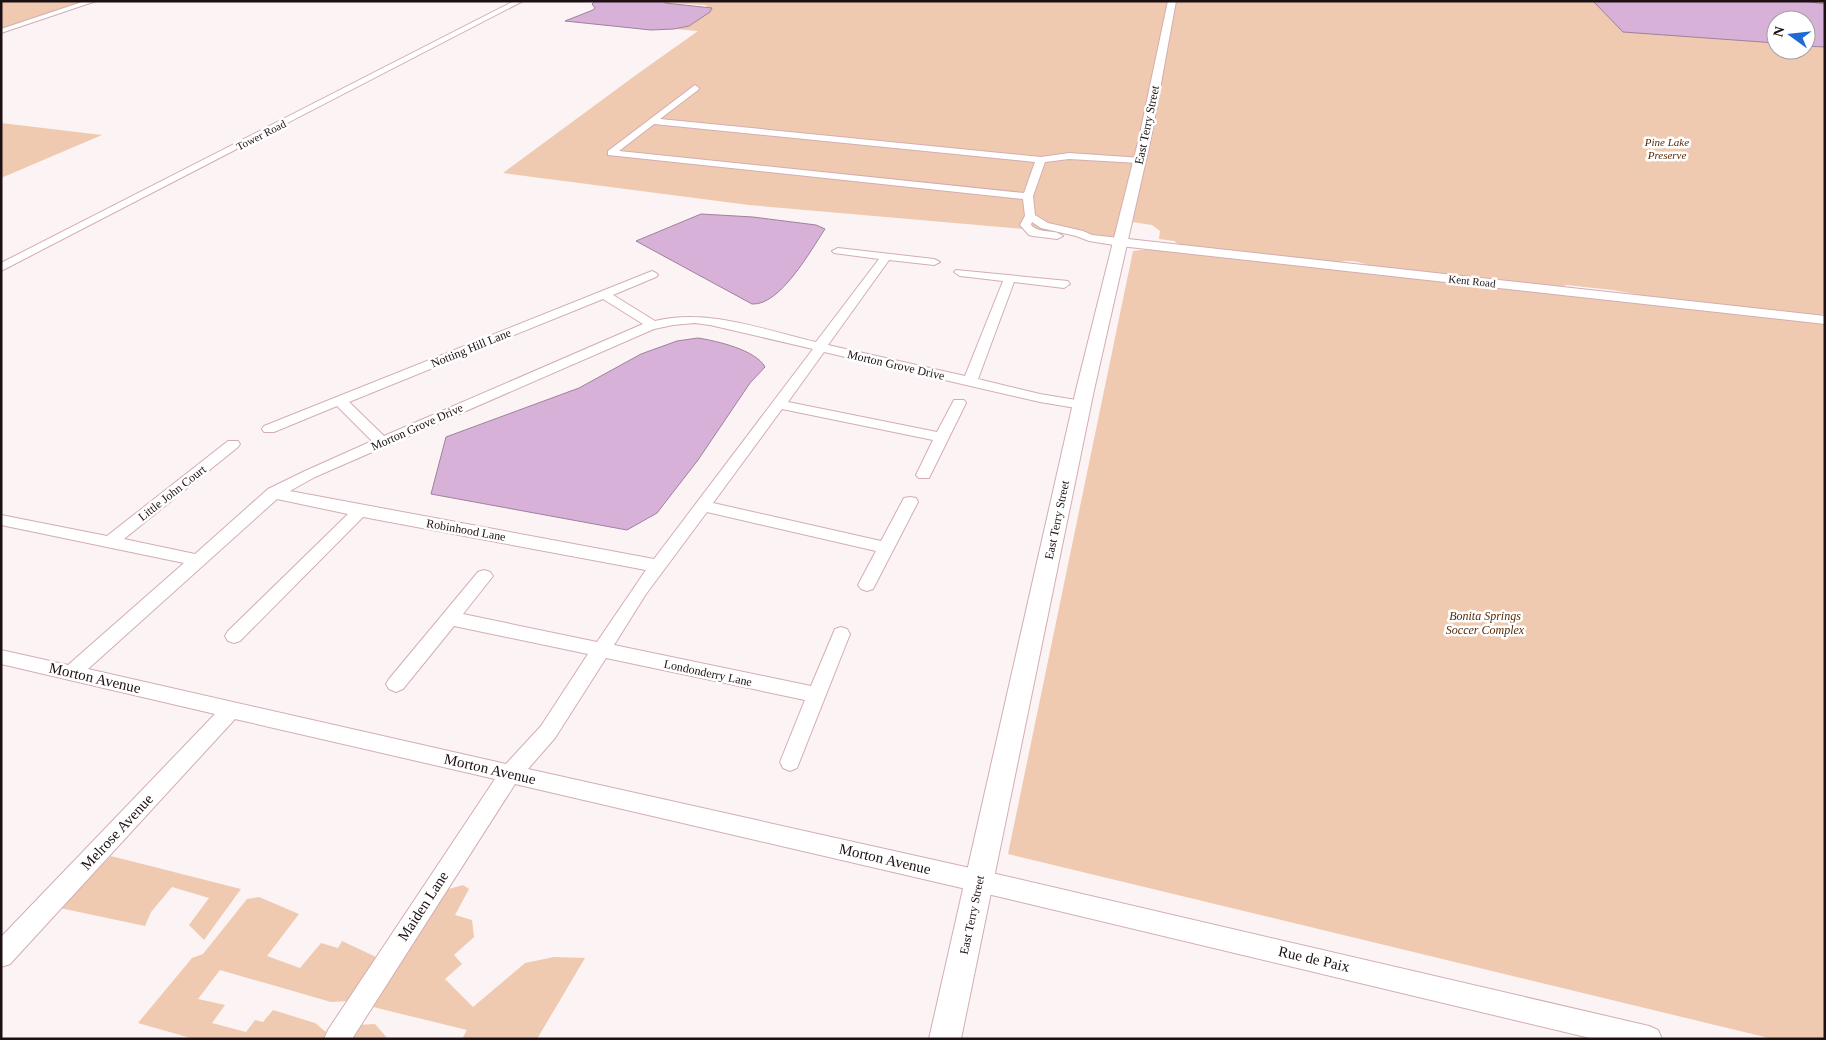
<svg xmlns="http://www.w3.org/2000/svg" width="1826" height="1040" font-family="'Times New Roman',serif">
<style>
.green{fill:#efcab0;fill-rule:evenodd}
.water{fill:#d7b1d7;stroke:#9f819c}
.lines{fill:none;stroke-linecap:round;stroke-linejoin:round}
.minor-casing{stroke:#d4adb1;stroke-width:2}
.tertiary-casing{stroke:#d4adb1;stroke-width:2}
.minor{fill:#fff;fill-rule:evenodd}
.tertiary{fill:#fff;fill-rule:evenodd}
.labels{text-anchor:middle;dominant-baseline:central;stroke-width:5;stroke-linejoin:round;paint-order:stroke}
.far-street-label{font-size:11px;fill:#1d1012;stroke:#fff}
.far-park-label{font-size:11px;font-style:italic;fill:#562c05;stroke:#fff}
.street-label{font-size:12px;fill:#1d1012;stroke:#fff}
.park-label{font-size:12px;font-style:italic;fill:#562c05;stroke:#fff}
.near-street-label{font-size:15px;fill:#1d1012;stroke:#fff}
</style>
<rect width="100%" height="100%" fill="#fbf3f4"/>
<path class="green" d="M1,1H96L1,31Z
M666,1H1168L1139,138L1115,237L749,205L503,173L636,75L698,31L675,29L689,26L710,12V9L705,5L665,3Z
M1176,1H1825V314L1807,318L1661,302L1635,294L1612,290L1567,285L1555,288L1381,271C1365,263 1352,258 1335,263L1182,247L1174,241L1159,239L1160,231L1152,225L1132,222L1151,139ZM1776,20H1806V50H1776Z
M1,123L102,135L1,178Z
M1150,249L1825,323V1039H1773L1008,854L1133,251Z
M111,856L241,889L204,940L189,925L209,898L172,887L151,912L145,926L60,908Z
M463,885L469,889L455,915L472,920L474,937L454,955L462,964L445,979L473,1007L525,963L554,957L585,958L537,1039H462L467,1030L369,1006L442,891Z
M259,897L299,914L267,956L300,968L321,943L338,948L342,941L376,957L349,1001L331,1002L220,970L198,999L225,1005L212,1023L246,1032L255,1020L263,1022L273,1010L315,1023L326,1032L323,1039H194L138,1023L192,958L203,954L247,899Z
M375,1024L388,1039H348L357,1025Z"/>
<path class="water" d="M595,1H666L665,3L712,8L710,12L689,26L674,29L651,30L565,21L593,10L595,8L592,4Z
M1593,1H1805L1825,4V47L1806,46V20H1776V43L1623,32Z
M701,214L753,217L816,225L825,229C811,250 780,306 752,304L636,241Z
M698,338C717,341 756,350 765,367L750,383L698,460L657,513L627,530L431,494L446,437L579,388L641,354L677,341Z"/>
<g class="lines">
<defs>
<path id="minor" d="M85,1H96L1,33V29Z
M514,1H523L1,271V263Z
M695,85L699,88L698,90L660,119L1041,157L1069,153L1142,158V162L1139,163L1069,159L1045,162L1033,196L1035,215L1048,223L1083,231L1092,235L1825,316V324L1120,246L1089,241L1076,236L1041,228L1032,222L1031,225C1041,235 1053,228 1063,236L1057,239L1033,236L1029,235L1020,225L1025,216L1023,199L608,155V151ZM654,124L1035,162L1024,193L619,151Z
M838,248L934,259L940,262L934,265L889,260L828,345L965,376L1003,281L960,276L954,272L956,270L1068,281L1070,284L1064,288L1014,282L978,379L1040,394L1082,401L1087,402L1089,405L1087,408L1082,409L1040,402L824,352L788,402L937,432L954,400H964L966,403L929,478H919L916,475L933,440L782,409L713,503L881,541L904,498L910,497L916,498L918,502L873,589L867,591L861,589L858,585L876,551L707,512L646,594L614,645L811,686L835,629L841,627L847,629L850,634L797,768L790,771L783,768L780,762L805,700L606,658L555,738L528,769L979,870L1649,1026L1658,1030L1662,1039H1594L979,892L515,784L352,1039H324L328,1030L495,779L235,719L10,964L1,967V937L215,714L1,664V650L68,665L184,563L1,525V515L107,536L228,441H238L240,444L238,447L124,539L195,554L268,489L305,471L372,441L337,406L274,432H264L262,429L264,426L652,271L656,273L658,275L656,277L613,295L655,321C708,308 764,330 816,342L879,259L834,253L832,251ZM603,299L643,324L384,436L349,402ZM695,323L710,325L813,349L654,559L290,491L315,477L654,329L673,325ZM277,499L348,514L228,631L225,636L228,641L234,643L240,641L363,517L646,570L597,642L463,614L493,576L490,572L484,570L478,572L389,679L386,684L389,689L396,692L403,689L454,626L588,654L541,726L506,764L88,669Z"/>
<path id="tertiary" d="M1168,1H1176L1151,138L1094,390L961,1039H929L1076,390L1139,138Z"/>
</defs>
<use href="#minor" class="minor-casing"/>
<use href="#tertiary" class="tertiary-casing"/>
<use href="#minor" class="minor"/>
<use href="#tertiary" class="tertiary"/>
</g>
<g class="labels">
<g class="far-street-label">
<text transform="translate(261 135) rotate(-27)">Tower Road</text>
<text transform="translate(1472 281) rotate(6)">Kent Road</text>
</g>
<g class="far-park-label">
<text x="1667" y="142">Pine Lake<tspan x="1667" dy="13">Preserve</tspan></text>
</g>
<g class="street-label">
<text transform="translate(1147 125) rotate(-78)">East Terry Street</text>
<text transform="translate(471 348) rotate(-22)">Notting Hill Lane</text>
<text transform="translate(896 365) rotate(13)">Morton Grove Drive</text>
<text transform="translate(417 427) rotate(-24)">Morton Grove Drive</text>
<text transform="translate(172 493) rotate(-38)">Little John Court</text>
<text transform="translate(1057 520) rotate(-78)">East Terry Street</text>
<text transform="translate(466 530) rotate(10)">Robinhood Lane</text>
<text transform="translate(708 673) rotate(12)">Londonderry Lane</text>
<text transform="translate(972 915) rotate(-78)">East Terry Street</text>
</g>
<g class="park-label">
<text x="1485" y="616">Bonita Springs<tspan x="1485" dy="14">Soccer Complex</tspan></text>
</g>
<g class="near-street-label">
<text transform="translate(95 678) rotate(13)">Morton Avenue</text>
<text transform="translate(490 769) rotate(13)">Morton Avenue</text>
<text transform="translate(117 832) rotate(-47)">Melrose Avenue</text>
<text transform="translate(885 859) rotate(13)">Morton Avenue</text>
<text transform="translate(423 906) rotate(-57)">Maiden Lane</text>
<text transform="translate(1314 959) rotate(13)">Rue de Paix</text>
</g>
</g>
<rect width="1826" height="1040" fill="none" stroke="#1d1012" stroke-width="5"/>
<g transform="translate(1791 35) rotate(285)"><circle r="24" fill="#ffffff" stroke="#a59fa0"/>
<path d="M0-4L9 19L0 12L-9 19Z" fill="#206ad5"/>
<text y="-8" font-size="14" font-weight="bold" text-anchor="middle" fill="#1d1012">N</text>
</g>
</svg>
